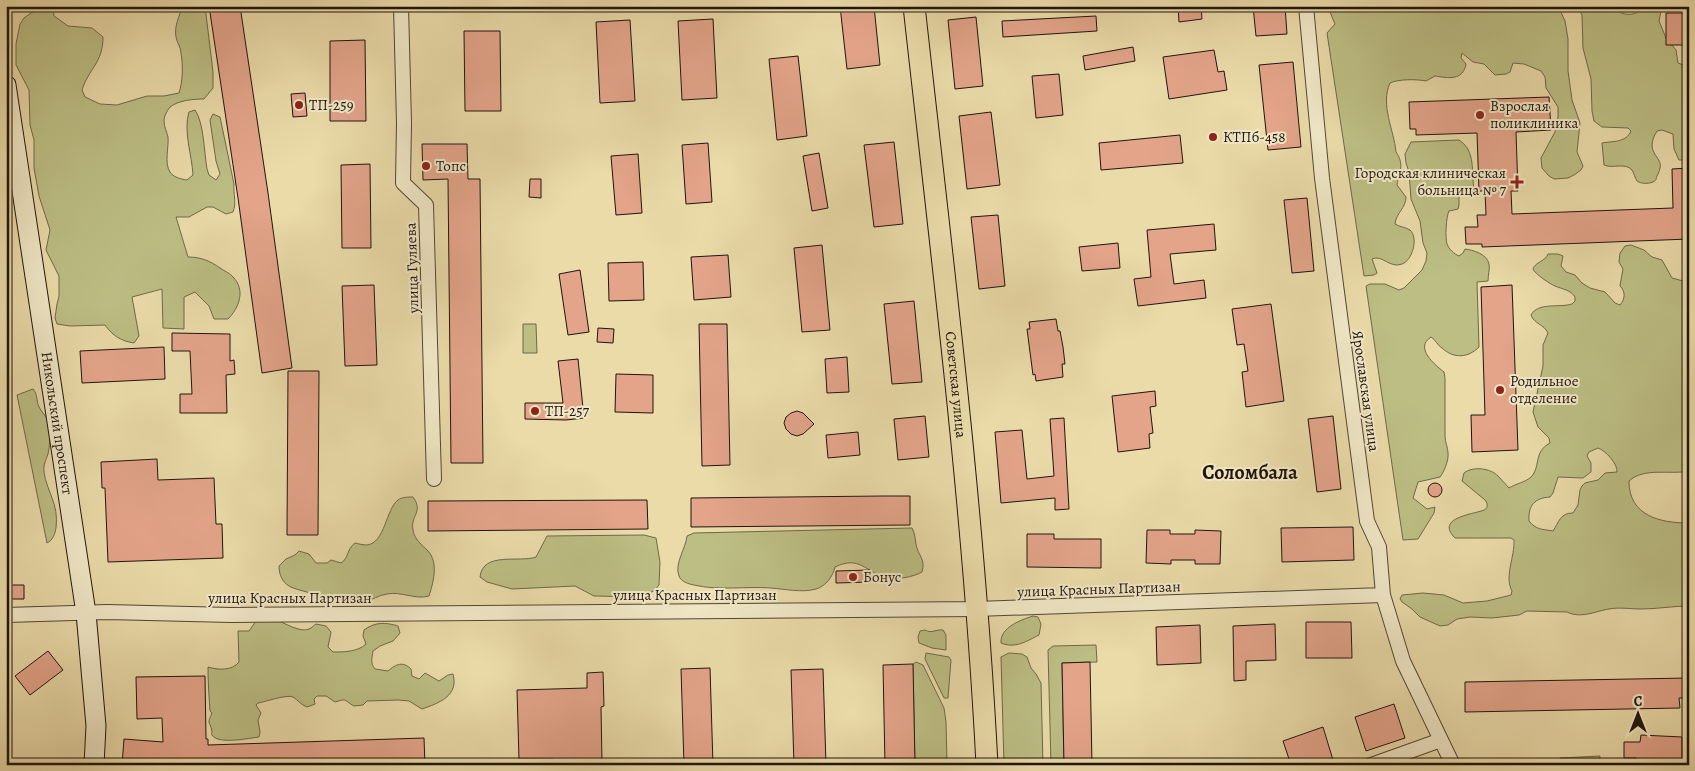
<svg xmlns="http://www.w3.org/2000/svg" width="1695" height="771" font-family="Alegreya,serif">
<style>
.green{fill:#bcbe84;stroke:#6e6949;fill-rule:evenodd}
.building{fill:#e3a48a;stroke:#20140e}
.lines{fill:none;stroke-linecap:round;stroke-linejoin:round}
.minor-casing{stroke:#524635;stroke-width:16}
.secondary-casing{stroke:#20140e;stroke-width:21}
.primary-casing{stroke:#20140e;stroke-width:23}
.minor{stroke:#f1e8c7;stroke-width:14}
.secondary{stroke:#f1e8c7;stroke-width:19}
.primary{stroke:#eadba9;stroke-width:21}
.poi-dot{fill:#8f2418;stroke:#f1e8c7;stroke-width:2}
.labels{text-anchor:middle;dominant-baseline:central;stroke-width:4;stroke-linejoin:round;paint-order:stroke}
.poi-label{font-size:15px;fill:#20140e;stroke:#f1e8c7;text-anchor:start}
.street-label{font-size:15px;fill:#20140e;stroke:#f1e8c7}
.district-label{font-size:20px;font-weight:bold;fill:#20140e;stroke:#f1e8c7}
</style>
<rect width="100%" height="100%" fill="#eadba9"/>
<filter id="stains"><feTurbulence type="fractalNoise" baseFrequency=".004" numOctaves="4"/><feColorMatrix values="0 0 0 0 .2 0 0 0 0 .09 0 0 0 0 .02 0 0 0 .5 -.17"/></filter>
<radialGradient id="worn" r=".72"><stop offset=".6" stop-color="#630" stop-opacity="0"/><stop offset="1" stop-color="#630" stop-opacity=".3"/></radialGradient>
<path class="green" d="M48,6H53L54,16L68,26L92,28L103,37C103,63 89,68 82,90L85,97L100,104L117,105L147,96H164L179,93C183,81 183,65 181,53C181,47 177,43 176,37C174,27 179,16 183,6H205L213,72V88L204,99C194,99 179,100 170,107C167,111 164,116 164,121C164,127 167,132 168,137C169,147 164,163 170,172C173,177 180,179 187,180L193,175C192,155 183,131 189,112L195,110C204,123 204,152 207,169L209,175L216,180L220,174L216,161L210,120L213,114L220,117L234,184C233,194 237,202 233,212L226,214L213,207H207L189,217H176L188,257C201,257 210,261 220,268C224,271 230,273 233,277C246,290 239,308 228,319H214L209,306L195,292L184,297V329L163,328L162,289L132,297L139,336L134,343C121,341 113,336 105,325L70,326L57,324L55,318L57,304L59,296V276L46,250L50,230L39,196L34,168V140L30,125L29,90L16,65V44L20,24L24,18L31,13Z
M1331,6H1612C1617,15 1638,19 1642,6H1662L1659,21L1666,38L1676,50L1678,63L1689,67V160H1679L1674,149L1673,134L1662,130L1657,131C1654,136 1652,140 1652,146C1654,160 1666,159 1657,176C1655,180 1658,179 1653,182C1647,184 1642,184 1637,181C1635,178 1634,173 1632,170C1625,162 1612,169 1604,165L1602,143C1612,141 1626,143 1631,131L1628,128L1602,127L1594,121L1592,111L1591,79L1583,48L1582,15C1578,8 1572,7 1564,7L1560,10L1565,21L1568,39V71L1572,100L1580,123L1577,152L1583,166L1581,170L1574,175L1568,178L1554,179L1549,176L1542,168L1541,158L1555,132L1558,117V107L1546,88L1545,77L1541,71L1524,64L1513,63L1510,72L1506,74L1495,75L1484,64L1473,62L1462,53L1461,58L1466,64C1463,81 1448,78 1435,76L1426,81C1417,79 1398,79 1390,83C1380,105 1394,130 1396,152C1405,165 1399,171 1397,185L1406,197C1406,208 1396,213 1395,224C1400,227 1405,227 1410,230C1419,238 1412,261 1402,264C1390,269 1382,254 1372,259L1377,273L1374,275L1364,276L1327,33L1335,24L1330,12Z
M1459,140C1473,149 1472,164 1473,177C1473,184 1475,187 1471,193L1463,192L1459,194V205L1458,209L1449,211C1446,217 1445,238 1447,244C1449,249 1454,254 1459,256L1463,253L1465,249C1473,250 1487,254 1489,264C1490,269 1488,275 1488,281L1477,282L1479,347C1468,358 1454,359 1442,348C1437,345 1436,340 1431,337C1414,348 1435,365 1444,372L1445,378V436C1445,443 1448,447 1448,453C1449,460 1444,472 1440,477L1418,482L1413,498L1427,509L1435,507L1434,513L1418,539L1403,540L1366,286L1370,284H1385L1399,290L1404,288L1422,270L1426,261L1427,253L1423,243L1420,221L1411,199L1409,172L1406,163L1405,154L1411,142Z
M1631,245L1644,250L1652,257L1662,260L1672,278L1683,281H1689V471C1670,475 1644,467 1629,481C1629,516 1660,523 1689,523V606C1673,606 1657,609 1641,609C1631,609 1619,607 1609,609C1596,611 1581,619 1567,612L1527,611L1519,615L1492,618L1470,617L1457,619L1448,625L1440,626L1420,617L1412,609L1402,602L1400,599L1402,595L1423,593L1444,595L1463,603L1487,601L1511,595L1512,591C1504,577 1515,556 1514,540L1511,538H1455C1434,517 1476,514 1484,510C1488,508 1487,506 1487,503L1485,500L1462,481L1464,473C1473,466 1490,468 1498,476C1502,480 1505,484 1509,488C1515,484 1526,482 1531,477C1541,467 1533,452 1550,443L1549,438L1538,427L1533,412L1543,366V345L1548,333C1544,324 1534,324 1531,315C1538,302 1559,308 1572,304L1575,301V297C1571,290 1562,289 1555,286C1550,284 1535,274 1533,269C1536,261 1545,262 1548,254H1558L1563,256L1561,266L1566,272L1575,275L1582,283L1590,288L1605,292L1615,303L1620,305C1625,299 1626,292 1620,286L1623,269L1619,262L1620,253L1625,246ZM1598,448C1605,450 1618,464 1617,472L1605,473L1598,480L1585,483L1582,486L1580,490L1578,505L1573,513C1560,513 1559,522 1553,531C1542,529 1536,530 1529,521C1528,505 1535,498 1550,497L1553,493L1558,477L1583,478L1591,472V463L1587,456L1589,452Z
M523,324H536L537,353H523Z
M33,389C38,395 36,400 39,407C41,411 45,415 47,419C52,430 50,443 48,454C46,460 43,465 44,472C47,493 59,503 56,528C55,534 53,540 47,543L17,395Z
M413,497C424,512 410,516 413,530C414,539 422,545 428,551C439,563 433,583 429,596C415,600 401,591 387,594C379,595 372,600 365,602C356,604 296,591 289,586C282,582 279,574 279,566L286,559L295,555L299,551L309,554L316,563H327L331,560L341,563C349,558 346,550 355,543C359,544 363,545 367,545C385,543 386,509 398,500C402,497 408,497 413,497Z
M912,528C915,534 915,538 916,544C918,556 926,559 922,572C913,577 897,580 887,578C865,572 860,555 835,567C833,576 826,586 816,589C803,593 784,589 771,588C746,586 719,591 694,585C689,584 681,582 679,576C674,564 686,548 687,536L694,533Z
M644,535L656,538L660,562L659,585L655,590L643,597L594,596L575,586L512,589L487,582L480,577C483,551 519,563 536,557L547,536Z
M1033,616L1038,617L1041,624L1039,635C1027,641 1015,649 1001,643C1000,627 1021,620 1033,616Z
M277,620C284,623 301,633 309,629C312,628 314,625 316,624L326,626L331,632L328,647L333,652C343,652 358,652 366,644L363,636L364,630C375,622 385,622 398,626L400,633L393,641L380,646L373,651C372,658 370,663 375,669L388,671C396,664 403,661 411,669L412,676L419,679L425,673L439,681L448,675L453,674C459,696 439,703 422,709L409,701L398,700L367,701L363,705L354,706C343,700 348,698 335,702L326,696H317L314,699L315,704L307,707C301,705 298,700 293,697C287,694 265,702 258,703L256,705L261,713L258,720L260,732L259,737C250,738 218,745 212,735C211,734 212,733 212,731C209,719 207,725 212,713L210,711C209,696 208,682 208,667C218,670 232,671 239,662L238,631H249L256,621Z
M925,630C932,634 936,629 943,630L946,635V650L932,648L919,643L918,637L920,631Z
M1096,645L1097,662L1062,663L1064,765H1051L1048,650L1053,646Z
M926,653L949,657L951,660L948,698H944L925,659Z
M1009,653L1022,654L1027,657L1031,668L1036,674L1041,683L1043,765H1004L1001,657Z
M916,662L923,665L944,708L946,722L947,765H915L913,664Z
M1600,756V765H1560V758Z"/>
<path class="building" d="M209,6H240L268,193L292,368L262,373L238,198Z
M840,6H874L880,65L847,69Z
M1178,6H1201L1202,19L1179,22Z
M1253,6H1285L1287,34L1256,36Z
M1666,13H1689V45H1666Z
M1096,16L1097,31L1003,37L1002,21Z
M976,17L983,86L955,89L948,20Z
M713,19L717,98L682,100L678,21Z
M630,20L635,101L600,103L596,22Z
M464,31H500L501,111H465Z
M365,40L366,121H330V41Z
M1133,47L1135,61L1085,70L1083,56Z
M1214,50L1218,72L1224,71L1227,90L1169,99L1163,57Z
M798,56L807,136L777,140L769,59Z
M1293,62L1301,147L1268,150L1259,65Z
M1059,74L1063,115L1036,118L1032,76Z
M305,93L307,116L293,117L291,94Z
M1549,97L1551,130L1516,132L1518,191H1511L1512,214L1673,208L1672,169L1689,168V239L1482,247V244H1466L1465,227H1478L1477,215H1486L1485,191H1479L1477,133L1416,135V129H1410L1409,102Z
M991,112L1000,185L967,189L959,116Z
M1180,135L1183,163L1101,170L1099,143Z
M894,142L903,224L874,227L864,145Z
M708,143L712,202L686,204L682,145Z
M422,144H467L468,179H480L483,463H451L448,179L423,180Z
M819,153L828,208L812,211L803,156Z
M638,154L642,213L616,215L611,156Z
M370,164L371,248H342L341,165Z
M530,179H541V198L529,197Z
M1307,198L1314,271L1292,273L1284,200Z
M998,215L1005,286L979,289L971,217Z
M1214,224L1216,250L1170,254L1174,284L1204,280L1206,298L1138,306L1134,279L1151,277L1147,230Z
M1118,243L1120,268L1082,271L1079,247Z
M822,245L830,330L802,332L794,248Z
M728,255L731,297L694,300L691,257Z
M643,262L644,300L609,301L608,263Z
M580,270L589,332L568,335L559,274Z
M374,285L377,365L345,366L342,286Z
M1512,285L1518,450L1472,452L1471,415H1485L1481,287Z
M914,301L922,382L892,384L884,304Z
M1271,304L1284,401L1246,407L1242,372L1248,371L1244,344L1237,345L1232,309Z
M1056,319L1058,331H1060L1063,347L1065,364H1062L1063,377L1036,381L1035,374L1033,375L1027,329H1030L1029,322Z
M699,324H727L730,465L702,466Z
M598,328L614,329L613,343L597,342Z
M172,333L230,334V361L234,360L235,374L226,375L227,413H180V394H192L190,351H172Z
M164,347L165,379L82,383L80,351Z
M847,357L849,392L827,393L825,359Z
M578,359L584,418L566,420L525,419V403H563L558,361Z
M288,371H319L318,535H287Z
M616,374L653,375V413L615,412Z
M1155,391L1156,406L1150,407L1153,433L1149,434L1150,448L1118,452L1112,396Z
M797,411L803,413L814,424L803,434L797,436L791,434L786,429L784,423L786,417L791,413Z
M925,416L929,457L898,460L894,419Z
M1333,416L1341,489L1317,492L1308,419Z
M1064,418L1069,509L1055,510V498L1001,503L995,432L1022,430L1027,479L1054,476L1050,419Z
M858,432L860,455L828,458L826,435Z
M157,459L158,480L214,478L216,524H222L223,558L108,562L105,488H102L101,462Z
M1428 490a7 7 0 1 1 14 0a7 7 0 1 1-14 0Z
M884,496H910V525L691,527V498Z
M647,500L648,529L428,531V501Z
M1353,527L1354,560L1282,562L1281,528Z
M1147,530H1170V534H1195V530L1221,531L1220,564H1195V560H1171V564L1146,563Z
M1027,534H1054V539H1101V568L1027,567Z
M870,570V582L836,583V571Z
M6,585H24V599H6Z
M1306,622H1351L1352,658H1306Z
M1275,624L1276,660L1246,661V680L1234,681L1233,626Z
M1200,625L1201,663L1157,665L1156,627Z
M48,651L63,670L30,695L15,676Z
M1090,662L1092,765H1064L1062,663Z
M913,664L915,765H885L883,665Z
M710,668L713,765H684L681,669Z
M823,669L826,765H794L791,670Z
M603,672L604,706L601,707L602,763L553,765V759H519L517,690L587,688V673Z
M205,676L206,739H208V745L424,738L425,765H122L124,739L163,742L162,718L137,719L136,677Z
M1689,678V698H1679L1680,708L1465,712V682Z
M1394,704L1405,738L1366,751L1355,717Z
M1323,727L1333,760L1319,765H1291L1283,741Z
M1641,735L1682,737V761L1636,762V758H1624V742H1640Z"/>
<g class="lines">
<defs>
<path id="minor" d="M401,6L404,123L403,183L426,205L434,479
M1306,6L1322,178L1367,521L1379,547L1383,595L1403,661L1453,765
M6,615L107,612L231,615L976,609L1383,595
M1371,765L1441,740"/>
<g id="secondary">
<path id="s1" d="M6,85L86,613L96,726L94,765"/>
</g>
<g id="primary">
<path id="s2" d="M914,6C942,259 974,511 987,765"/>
</g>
</defs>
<use href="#minor" class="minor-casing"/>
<use href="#secondary" class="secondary-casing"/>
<use href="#primary" class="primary-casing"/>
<use href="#minor" class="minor"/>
<use href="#secondary" class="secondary"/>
<use href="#primary" class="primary"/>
</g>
<g class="poi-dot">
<circle cx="299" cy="105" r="5"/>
<circle cx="1480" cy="115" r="5"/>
<circle cx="1213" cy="137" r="5"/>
<circle cx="426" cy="166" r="5"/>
<path d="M1514.5 174.5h5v5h5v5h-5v5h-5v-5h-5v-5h5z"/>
<circle cx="1500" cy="390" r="5"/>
<circle cx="535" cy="411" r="5"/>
<circle cx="853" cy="577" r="5"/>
</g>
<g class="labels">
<g class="poi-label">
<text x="309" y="105">ТП-259</text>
<text x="1490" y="106">Взрослая<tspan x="1490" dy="17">поликлиника</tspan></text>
<text x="1223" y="137">КТПб-458</text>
<text x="436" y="166">Топс</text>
<text x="1506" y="173" text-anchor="end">Городская клиническая<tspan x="1506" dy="17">больница № 7</tspan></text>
<text x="1510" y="381">Родильное<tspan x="1510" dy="17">отделение</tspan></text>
<text x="545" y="411">ТП-257</text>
<text x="863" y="577">Бонус</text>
</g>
<g class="street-label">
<text transform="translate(412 268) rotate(-92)">улица Гуляева</text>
<text stroke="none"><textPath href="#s2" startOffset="381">Советская улица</textPath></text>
<text transform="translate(1366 391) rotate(82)">Ярославская улица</text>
<text stroke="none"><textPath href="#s1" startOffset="342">Никольский проспект</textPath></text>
<text transform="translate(1099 589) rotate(-2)">улица Красных Партизан</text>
<text x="695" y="595">улица Красных Партизан</text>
<text x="290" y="598">улица Красных Партизан</text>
</g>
<g class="district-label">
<text x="1250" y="472">Соломбала</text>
</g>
</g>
<rect width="1695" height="771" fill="none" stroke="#eadba9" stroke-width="25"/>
<rect x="8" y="8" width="1680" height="756" fill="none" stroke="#20140e" stroke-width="2.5"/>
<rect x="12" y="12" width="1670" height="746" fill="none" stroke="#20140e"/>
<g transform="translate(1638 714)" stroke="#f1e8c7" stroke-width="4" paint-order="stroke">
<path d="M0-4L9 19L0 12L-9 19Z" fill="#20140e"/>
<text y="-8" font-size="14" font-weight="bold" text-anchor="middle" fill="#20140e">С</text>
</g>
<rect width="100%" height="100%" filter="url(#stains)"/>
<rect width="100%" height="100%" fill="url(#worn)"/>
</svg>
